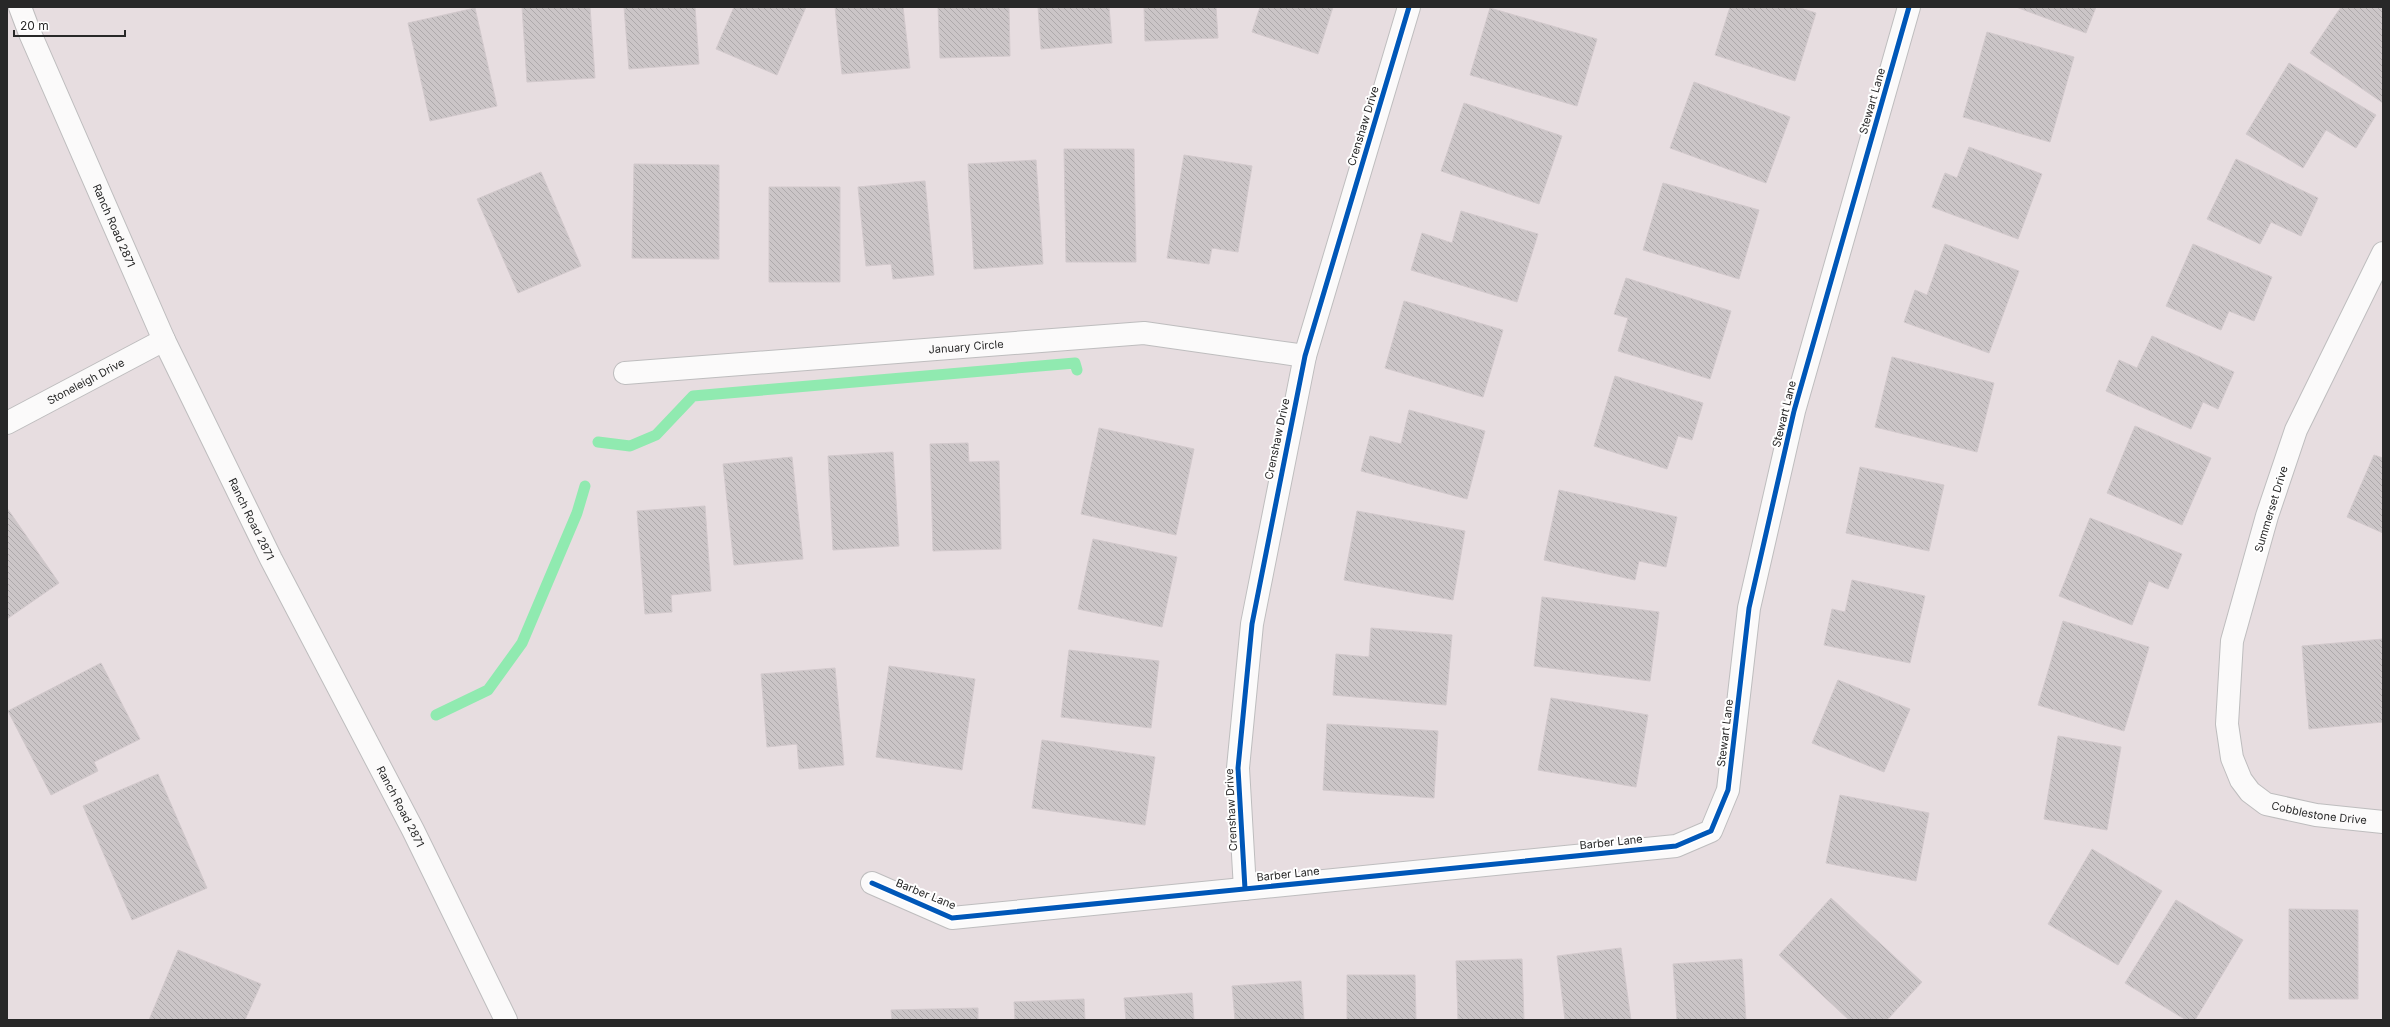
<svg xmlns="http://www.w3.org/2000/svg" width="2390" height="1027" font-family="Inter,sans-serif">
<style>
.lines{fill:none;stroke-linecap:round;stroke-linejoin:round}
.stream{stroke:#90eab0;stroke-width:11}
.building{fill:url(#building-back-hatch);stroke:#d2c9cc}
.minor-casing{stroke:#bebdbe;stroke-width:24}
.secondary-casing{stroke:#bebdbe;stroke-width:24}
.minor{stroke:#fbfafa;stroke-width:22}
.secondary{stroke:#fbfafa;stroke-width:22}
.cycleway-casing{stroke:#fff;stroke-width:8}
.cycleway{stroke:#0057b8;stroke-width:5}
.labels{text-anchor:middle;dominant-baseline:central;stroke-width:4;stroke-linejoin:round;paint-order:stroke}
.street-label{font-size:11px;fill:#282828;stroke:#fff}
</style>
<defs>
<pattern id="building-back-hatch" width="6" height="6" patternUnits="userSpaceOnUse"><rect width="6" height="6" fill="#cbc5c7"/><path d="M-1 5l2 2M0 0l6 6M5-1l2 2" fill="none" stroke="#aea9ab"/></pattern>
</defs>
<rect width="100%" height="100%" fill="#e7dde0"/>
<g class="lines">
<path class="stream" d="M598,442L630,446L656,435L693,396L1075,363L1077,370
M436,715L488,690L522,643L577,513L585,486"/>
</g>
<path class="building" d="M522,7H590L595,78L527,82Z
M624,7H695L699,64L629,69Z
M734,7H806L777,75L716,49Z
M835,7H903L910,68L842,74Z
M938,7H1009L1010,56L940,58Z
M1038,7H1109L1112,43L1041,49Z
M1144,7H1216L1218,38L1145,41Z
M1260,7H1333L1318,54L1252,32Z
M1730,7H1797L1816,13L1795,81L1715,55Z
M2016,7H2096L2086,33Z
M2341,7H2383V103L2310,53Z
M475,8L497,106L430,121L408,23Z
M1490,8L1597,39L1577,106L1470,75Z
M1987,32L2074,57L2050,142L1963,117Z
M2289,63L2376,115L2356,148L2326,130L2303,168L2246,134Z
M1694,82L1790,117L1766,183L1670,148Z
M1464,103L1562,136L1539,204L1441,171Z
M1969,147L2042,174L2018,239L1932,207L1945,173L1957,178Z
M1064,149H1134L1136,262H1066Z
M1184,155L1252,166L1238,252L1212,248L1209,264L1167,258Z
M2236,159L2318,198L2301,236L2271,222L2260,244L2207,219Z
M1036,160L1043,264L974,269L968,164Z
M634,164L719,165V259L632,258Z
M541,172L581,266L518,293L477,199Z
M925,181L934,275L893,279L891,264L866,266L858,187Z
M1663,183L1759,210L1739,279L1643,250Z
M769,187H840V282H769Z
M1461,211L1538,234L1517,302L1411,270L1422,233L1452,243Z
M1945,244L2019,271L1989,353L1904,322L1915,290L1927,295Z
M2193,244L2272,277L2254,321L2229,311L2221,330L2166,306Z
M1626,278L1731,311L1710,379L1618,351L1628,318L1614,314Z
M1404,301L1503,330L1483,397L1385,368Z
M2152,336L2234,372L2218,409L2203,402L2191,429L2106,391L2119,360L2137,368Z
M1892,357L1994,383L1977,452L1875,427Z
M1615,376L1703,403L1692,440L1678,436L1667,469L1594,446Z
M1409,410L1485,431L1467,499L1361,471L1370,436L1401,444Z
M2135,426L2211,458L2182,525L2107,493Z
M1099,428L1194,449L1176,535L1081,514Z
M968,443L969,462L999,461L1001,549L933,551L930,444Z
M893,452L899,546L833,550L828,456Z
M2374,455L2383,458V533L2347,517Z
M792,457L803,559L734,565L723,464Z
M1860,467L1944,485L1929,551L1846,533Z
M1559,490L1677,517L1666,567L1639,561L1635,580L1544,560Z
M705,506L711,591L671,595L672,612L645,614L637,511Z
M7,508L59,583L7,619Z
M1357,511L1465,531L1453,600L1344,580Z
M2090,518L2182,554L2168,589L2149,581L2132,625L2059,596Z
M1093,539L1177,557L1162,627L1078,609Z
M1852,580L1925,596L1910,663L1824,645L1832,609L1845,612Z
M1542,597L1659,612L1650,681L1534,666Z
M2063,621L2149,647L2124,731L2038,705Z
M1371,628L1452,635L1446,705L1333,695L1336,654L1369,657Z
M2383,639V722L2309,729L2302,646Z
M1069,650L1159,661L1151,728L1061,717Z
M101,663L140,739L94,762L98,771L51,795L8,711Z
M889,666L975,679L962,770L876,757Z
M835,668L844,765L799,769L797,744L767,747L761,674Z
M1838,680L1910,709L1884,772L1812,743Z
M1551,698L1648,715L1636,787L1538,770Z
M1327,724L1438,731L1434,798L1323,790Z
M2058,736L2121,747L2107,830L2044,819Z
M1042,740L1155,757L1145,825L1032,808Z
M158,774L207,888L132,920L83,806Z
M1840,795L1929,813L1916,881L1826,863Z
M2092,849L2162,891L2118,965L2048,924Z
M1831,898L1922,982L1887,1020H1849L1779,955Z
M2176,900L2243,940L2195,1020H2186L2125,983Z
M2289,909L2358,910V999H2289Z
M1621,948L1631,1020H1565L1557,956Z
M178,950L261,984L245,1020H149Z
M1522,959L1524,1020H1458L1456,961Z
M1742,959L1746,1020H1677L1673,964Z
M1347,975H1415L1416,1020H1347Z
M1301,981L1304,1020H1235L1232,986Z
M1192,993L1194,1020H1126L1124,998Z
M1084,999L1085,1020H1015L1014,1002Z
M978,1008V1020H892L891,1010Z"/>
<g class="lines">
<defs>
<g id="minor">
<path id="s1" d="M2383,253L2296,430L2267,516L2232,641L2227,724L2232,758L2241,780L2250,792L2266,804L2316,815L2383,822"/>
<path id="s2" d="M625,373L1144,333L1305,356"/>
<path id="s3" d="M7,423L164,340"/>
<path d="M872,883L952,918L1676,846L1711,831L1728,790L1749,608L1794,411L1909,7"/>
<path d="M1245,889L1238,768L1252,624L1305,356L1409,7"/>
</g>
<g id="secondary">
<path id="s4" d="M20,7L29,31L164,340L271,559L413,830L506,1020"/>
</g>
</defs>
<use href="#minor" class="minor-casing"/>
<use href="#secondary" class="secondary-casing"/>
<use href="#minor" class="minor"/>
<use href="#secondary" class="secondary"/>
<defs>
<path id="cycleway" d="M872,883L952,918L1676,846L1711,831L1728,790L1749,608L1794,411L1909,7
M1245,889L1238,768L1252,624L1305,356L1409,7"/>
</defs>
<use href="#cycleway" class="cycleway-casing"/>
<use href="#cycleway" class="cycleway"/>
</g>
<g class="labels">
<g class="street-label">
<text transform="translate(1872 101) rotate(-74)">Stewart Lane</text>
<text transform="translate(1363 126) rotate(-73)">Crenshaw Drive</text>
<text stroke="none"><textPath href="#s4" startOffset="238">Ranch Road 2871</textPath></text>
<text stroke="none"><textPath href="#s2" startOffset="342">January Circle</textPath></text>
<text stroke="none"><textPath href="#s3" startOffset="89">Stoneleigh Drive</textPath></text>
<text transform="translate(1784 414) rotate(-76)">Stewart Lane</text>
<text transform="translate(1277 439) rotate(-78)">Crenshaw Drive</text>
<text transform="translate(2271 509) rotate(-73)">Summerset Drive</text>
<text stroke="none"><textPath href="#s4" startOffset="562">Ranch Road 2871</textPath></text>
<text transform="translate(1725 733) rotate(-83)">Stewart Lane</text>
<text stroke="none"><textPath href="#s4" startOffset="886">Ranch Road 2871</textPath></text>
<text transform="translate(1231 810) rotate(-93)">Crenshaw Drive</text>
<text stroke="none"><textPath href="#s1" startOffset="648">Cobblestone Drive</textPath></text>
<text transform="translate(1611 842) rotate(-6)">Barber Lane</text>
<text transform="translate(1288 874) rotate(-6)">Barber Lane</text>
<text transform="translate(926 894) rotate(22)">Barber Lane</text>
</g>
</g>
<rect width="2390" height="1027" fill="none" stroke="#282828" stroke-width="16"/>
<path d="M14 30v6h111v-6" fill="none" stroke="#282828" stroke-width="2"/>
<text x="20" y="30" font-size="12" fill="#282828" stroke="#ffffff" stroke-width="3" paint-order="stroke">20 m</text>
</svg>
